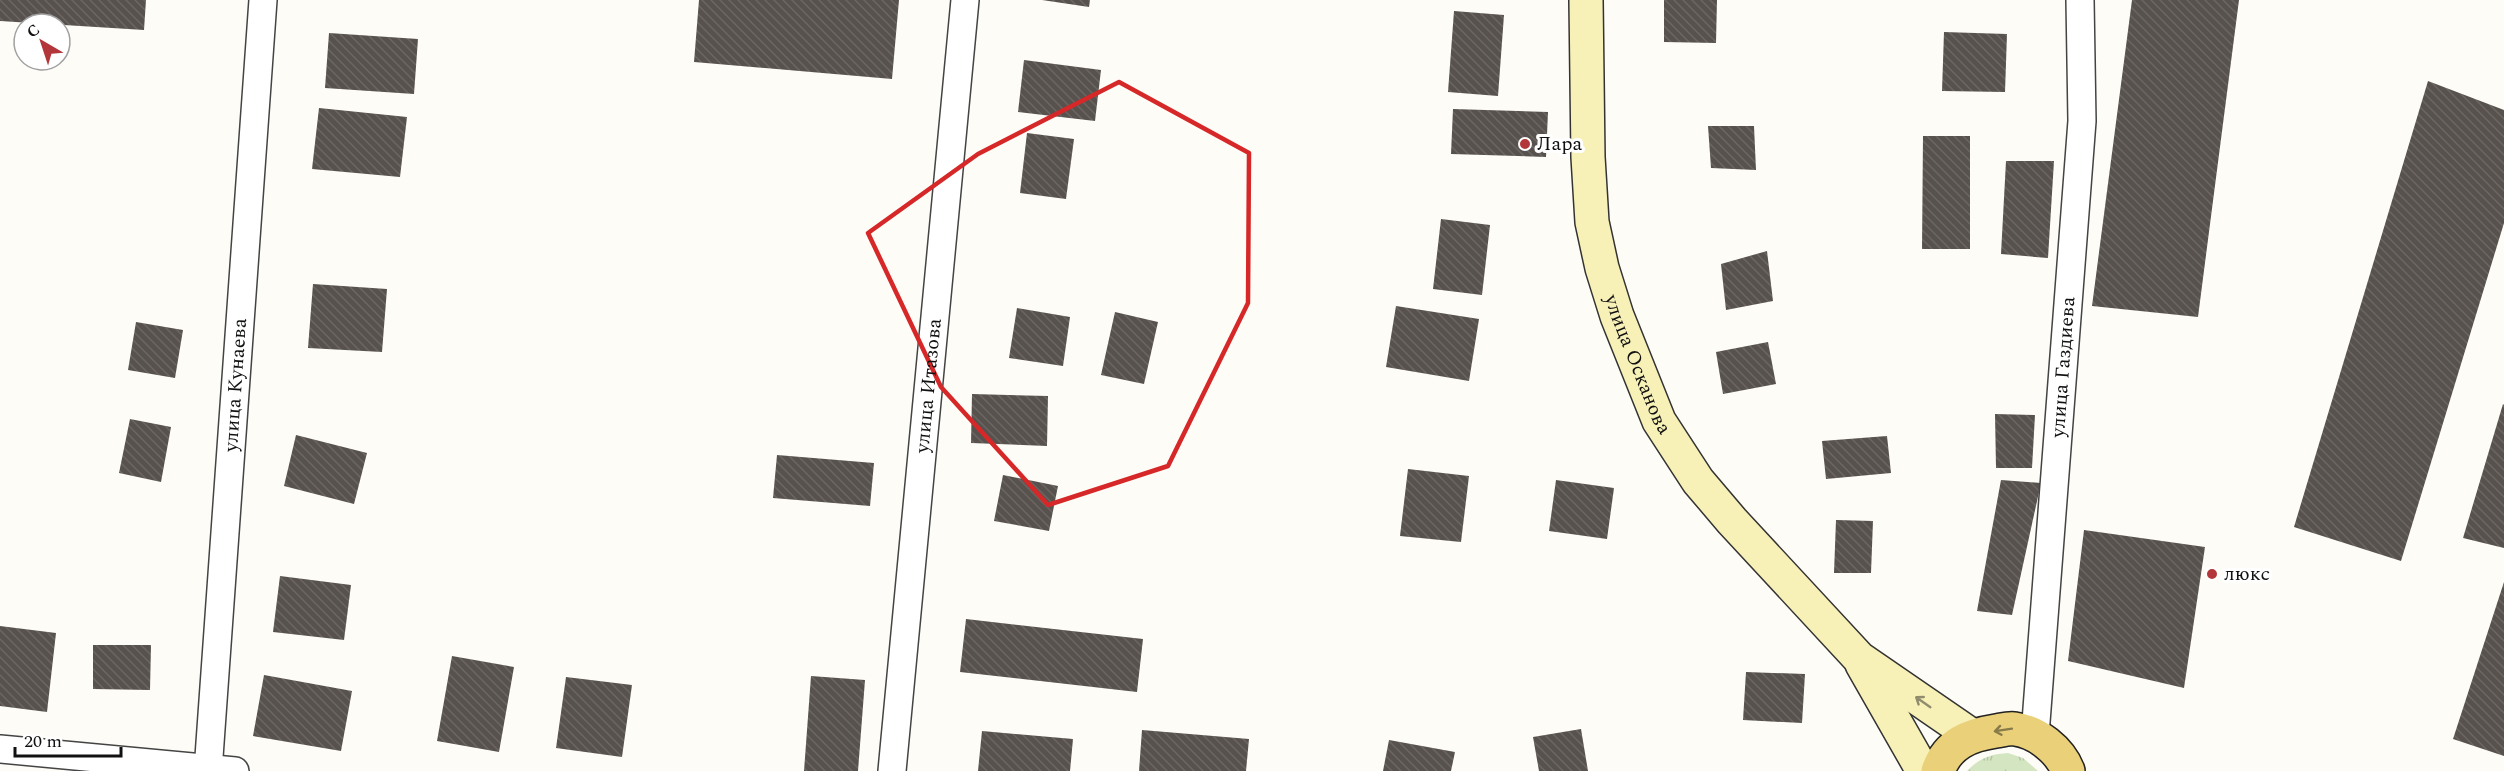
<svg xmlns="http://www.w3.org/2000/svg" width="2504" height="771" font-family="Spectral,serif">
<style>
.grass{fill:url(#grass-tufts)}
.building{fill:url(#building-back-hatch)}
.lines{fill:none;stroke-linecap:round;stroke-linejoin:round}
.minor-casing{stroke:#444;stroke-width:30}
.secondary-casing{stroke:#333;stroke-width:36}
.primary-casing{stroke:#222;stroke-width:36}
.minor{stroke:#fff;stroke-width:27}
.secondary{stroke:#f7f1b8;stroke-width:33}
.primary{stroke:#ead179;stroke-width:33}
.oneway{stroke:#908c6d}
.oneway2{stroke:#887b4a}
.marked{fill:none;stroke:#d62828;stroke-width:4.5;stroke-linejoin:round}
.poi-dot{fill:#b3363a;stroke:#fff;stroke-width:2}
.labels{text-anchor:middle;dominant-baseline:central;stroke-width:6;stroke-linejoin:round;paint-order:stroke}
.poi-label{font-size:20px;fill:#111;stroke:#fff;text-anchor:start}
.street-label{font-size:20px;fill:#111;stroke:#fff}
</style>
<defs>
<pattern id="grass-tufts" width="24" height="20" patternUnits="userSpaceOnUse" patternTransform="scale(1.5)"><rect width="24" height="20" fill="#d4e6c1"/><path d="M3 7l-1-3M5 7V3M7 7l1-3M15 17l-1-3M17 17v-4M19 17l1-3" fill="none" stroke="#b5c4a5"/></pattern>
<pattern id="building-back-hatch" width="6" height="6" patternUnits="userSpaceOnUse" patternTransform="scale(1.5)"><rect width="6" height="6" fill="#58524e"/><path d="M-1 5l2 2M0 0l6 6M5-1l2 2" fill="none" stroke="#6b6663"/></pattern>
</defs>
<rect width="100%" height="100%" fill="#fefcf6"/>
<path class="grass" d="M2008,753L2023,758L2038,771H1967C1979,758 1991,754 2008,753Z"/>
<path class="building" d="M0,0H146L144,30L0,21Z
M699,0H899L892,79L694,62Z
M1042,0H1090L1089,7Z
M1664,0H1717L1716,43L1664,42Z
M2132,0H2239L2198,317L2092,306Z
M1454,11L1504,15L1498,96L1448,92Z
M1944,32L2007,34L2005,92L1942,91Z
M329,33L418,39L414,94L325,88Z
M1024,60L1101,70L1095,121L1018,112Z
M2428,81L2504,110V223L2401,561L2294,527Z
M319,108L407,117L400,177L312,169Z
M1453,109L1548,112L1546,157L1451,154Z
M1708,126H1754L1756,170L1711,168Z
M1027,133L1074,139L1066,199L1020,193Z
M1923,136H1970V249H1922Z
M2006,161H2054L2048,258L2001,254Z
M1441,219L1490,225L1482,295L1433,289Z
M1767,251L1773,301L1726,310L1721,264Z
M313,284L387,289L382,352L308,348Z
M1396,306L1479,319L1469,381L1386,367Z
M1017,308L1070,317L1063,366L1009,358Z
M1115,312L1158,322L1144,384L1101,375Z
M136,322L183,330L175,378L128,370Z
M1768,342L1776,384L1723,394L1716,352Z
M972,394L1048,396L1047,446L971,443Z
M2503,404L2504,405V548L2463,538Z
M1995,414L2035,415L2032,468H1996Z
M130,419L171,427L161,482L119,473Z
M296,435L367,453L354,504L284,486Z
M1887,436L1891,473L1826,479L1822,441Z
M777,455L874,463L870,506L773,498Z
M1408,469L1469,476L1461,542L1400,536Z
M1003,475L1058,486L1049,531L994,521Z
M1556,480L1614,488L1607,539L1549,531Z
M2001,480L2041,483L2012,615L1977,611Z
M1836,520L1873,521L1871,573H1834Z
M2084,530L2205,547L2184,688L2068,661Z
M280,576L351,585L344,640L273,632Z
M2504,582V756L2453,739Z
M966,619L1143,639L1137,692L960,672Z
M0,626L56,633L47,712L0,706Z
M93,645H151L150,690L93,689Z
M452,656L514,667L499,752L437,741Z
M1746,672L1805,674L1802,723L1743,720Z
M264,675L352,691L341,751L253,736Z
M811,676L865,680L858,771H804Z
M566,677L632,685L622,757L556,748Z
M1581,729L1588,771H1539L1533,737Z
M1142,730L1249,739L1246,771H1139Z
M982,731L1073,739L1070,771H978Z
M1389,740L1455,752L1451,771H1383Z"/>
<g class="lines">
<defs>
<g id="minor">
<path id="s1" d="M2035,735L2082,121L2080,0"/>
<path d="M0,749L235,771"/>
<path id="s2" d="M208,771L263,0"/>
<path id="s3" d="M892,771L965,0"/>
</g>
<g id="secondary">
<path id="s4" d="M1586,0L1588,157L1592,222L1602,268L1617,316L1659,421L1698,481L1732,521L1859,658L1971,735"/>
<path d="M1862,664L1923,771"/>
</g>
<path id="primary" d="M1938,771C1948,743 1970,735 1996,731C2002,730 2009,728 2015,729C2037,732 2060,750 2068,771"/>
</defs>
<use href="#minor" class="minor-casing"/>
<use href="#secondary" class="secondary-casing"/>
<use href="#primary" class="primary-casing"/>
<use href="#minor" class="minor"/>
<use href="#secondary" class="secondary"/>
<use href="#primary" class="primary"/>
</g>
<defs><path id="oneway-shaft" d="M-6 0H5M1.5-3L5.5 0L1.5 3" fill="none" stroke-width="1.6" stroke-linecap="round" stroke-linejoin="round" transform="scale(1.5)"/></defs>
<use class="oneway" href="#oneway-shaft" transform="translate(1923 702) rotate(-145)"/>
<use class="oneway2" href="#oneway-shaft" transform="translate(2003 730) rotate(171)"/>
<path class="marked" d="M1119,82L1249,153L1248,303L1168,466L1048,505L941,387L868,233L978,154Z"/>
<g class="poi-dot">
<circle cx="1525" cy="144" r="6"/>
<circle cx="2212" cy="574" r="6"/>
</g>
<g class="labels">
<g class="poi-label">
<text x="1537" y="144">Лара</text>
<text x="2224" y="574">люкс</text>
</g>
<g class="street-label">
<text stroke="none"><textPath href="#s4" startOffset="372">улица Осканова</textPath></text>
<text stroke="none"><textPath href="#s1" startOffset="369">улица Газдиева</textPath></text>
<text stroke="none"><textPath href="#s2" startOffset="387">улица Кунаева</textPath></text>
<text stroke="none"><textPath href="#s3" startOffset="387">улица Итазова</textPath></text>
</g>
</g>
<g transform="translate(42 42) rotate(321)"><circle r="28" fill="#ffffff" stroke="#a0a0a0" stroke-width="1.5"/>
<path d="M0-4.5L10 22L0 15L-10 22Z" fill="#b3363a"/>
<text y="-9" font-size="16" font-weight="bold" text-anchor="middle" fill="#111111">С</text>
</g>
<path d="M15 747v9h106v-9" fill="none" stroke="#111111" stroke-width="3"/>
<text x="24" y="747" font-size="18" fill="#111111" stroke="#ffffff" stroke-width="4.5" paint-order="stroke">20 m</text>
</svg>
